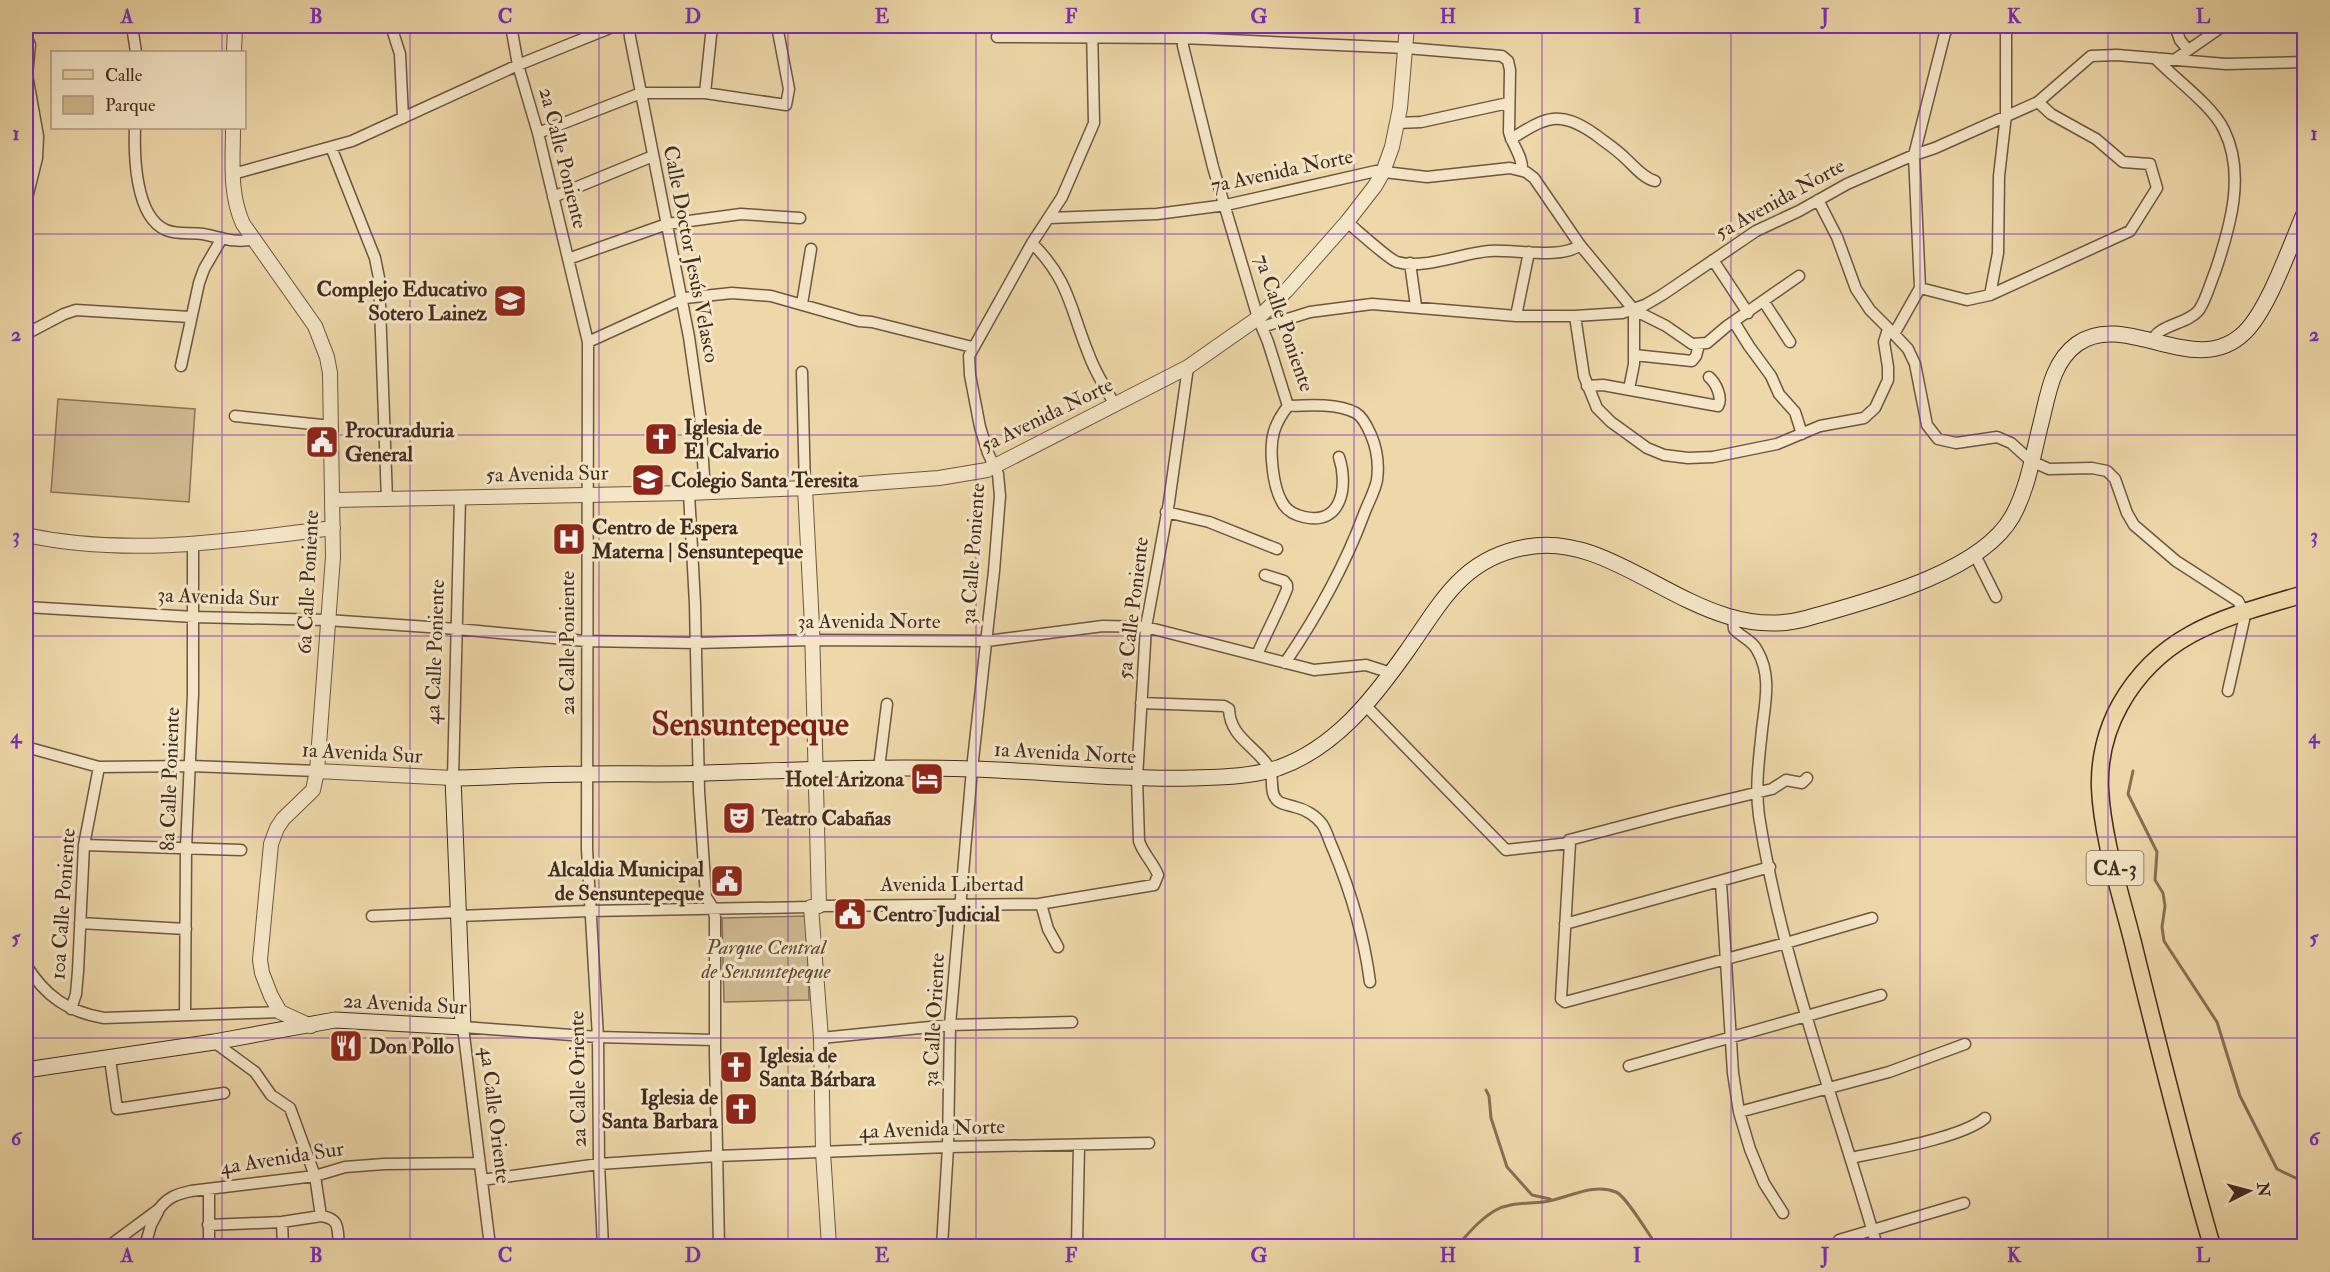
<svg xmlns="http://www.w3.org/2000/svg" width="2330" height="1272" font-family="'IM FELL Double Pica',serif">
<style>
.green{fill:#d1bb92;stroke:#8a735a;stroke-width:1.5}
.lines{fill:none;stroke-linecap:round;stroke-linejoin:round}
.stream{stroke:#876f57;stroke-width:3}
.minor-casing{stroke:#6e5643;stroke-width:13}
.tertiary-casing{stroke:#6e5643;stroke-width:16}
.secondary-casing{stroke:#432b21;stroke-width:17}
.primary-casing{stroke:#432b21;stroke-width:19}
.minor{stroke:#f4e6c7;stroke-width:10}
.tertiary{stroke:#f4e6c7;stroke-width:14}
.secondary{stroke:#f4e6c7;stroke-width:15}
.primary{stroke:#eed8a9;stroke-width:16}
.grid{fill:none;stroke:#7b2cbf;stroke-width:1.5;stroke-opacity:0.55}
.labels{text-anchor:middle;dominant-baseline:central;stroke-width:6;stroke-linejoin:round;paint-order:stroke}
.shield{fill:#f4e6c7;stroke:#786353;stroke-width:1.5}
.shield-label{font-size:20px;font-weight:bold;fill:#432b21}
.street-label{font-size:21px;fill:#432b21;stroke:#f4e6c7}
.poi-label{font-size:21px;font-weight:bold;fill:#432b21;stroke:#f4e6c7;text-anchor:start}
.park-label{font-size:21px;font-style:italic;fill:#5f4838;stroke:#f4e6c7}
.town-label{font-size:33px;font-weight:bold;fill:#7a1f14;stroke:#f4e6c7}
.neatline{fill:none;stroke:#7b2cbf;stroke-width:2}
.grid-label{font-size:20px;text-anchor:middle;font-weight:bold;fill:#7b2cbf}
</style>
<rect width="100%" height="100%" fill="#eed8a9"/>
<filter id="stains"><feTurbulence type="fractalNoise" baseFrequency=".00333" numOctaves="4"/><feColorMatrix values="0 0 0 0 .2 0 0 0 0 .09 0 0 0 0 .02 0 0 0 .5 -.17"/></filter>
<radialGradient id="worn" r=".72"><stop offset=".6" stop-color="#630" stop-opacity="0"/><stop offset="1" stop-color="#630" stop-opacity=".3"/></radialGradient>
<path class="green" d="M58,399L195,409L189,502L51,492Z
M807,916L809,1000L724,1002L722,918Z"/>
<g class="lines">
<path class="stream" d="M2133,771L2128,794L2157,852L2155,880L2163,893L2165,906L2162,927L2164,941L2217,1022L2240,1096L2277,1169L2304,1182
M1486,1090L1489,1096L1491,1118L1507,1167L1532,1195L1550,1199
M1457,1246C1469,1233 1478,1221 1494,1211C1510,1202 1526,1204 1543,1202C1567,1199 1592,1182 1616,1192C1626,1196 1649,1235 1657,1246"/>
<defs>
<path id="minor" d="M132,26L136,52
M391,26L400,54L403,118
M511,26L518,65L538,133L588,342L587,849L598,1037L599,1164L603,1246
M629,26L630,37L689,337L700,414L705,492
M1183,26V46L1213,167L1258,318L1268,342L1288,406C1308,405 1338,403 1356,413C1363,417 1368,428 1371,435C1377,449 1379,465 1377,480C1375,491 1368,503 1364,514C1344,568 1317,616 1285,663
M2175,26L2180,40L2188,50
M26,36L30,45L27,75L38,136L37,158L26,202
M997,37L1182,38L1406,48L1502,56L1508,61L1510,70L1509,132C1512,145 1523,156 1522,170
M2177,58L2223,26
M705,93L712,26
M2038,102L2051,114L2096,139L2123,162L2150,164L2157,188L2130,231L1990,295L1967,300L1920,288L1894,334L1908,349L1915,364L1927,425L1938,439L1956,443L1997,437L2011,443L2031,461L2049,469L2092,468L2107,471L2115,479L2127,513L2134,525L2176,561L2238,601L2244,612V620L2228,691
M1397,123L1421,122L1508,103
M135,128C134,155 135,217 166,230C177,235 191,232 203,234C219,237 237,244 253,239
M538,133L641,93H705L786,105L789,89L777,26
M1511,139C1546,117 1559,109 1596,135C1606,143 1616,149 1625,158C1634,166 1643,178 1655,181
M331,147L375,258L379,278L387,500
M233,174L352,141L518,65L615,26
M553,197L653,156
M1818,200L1837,237L1856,289L1870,310L1893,333
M1049,218L1157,214L1226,205L1376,171L1427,177L1510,168L1526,172L1534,178L1580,245L1634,310L1666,326L1692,344L1707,343L1727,326L1799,276
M1347,222C1357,230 1388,259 1397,262C1423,270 1462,253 1489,251C1513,249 1561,260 1580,245
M1032,243C1070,281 1070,309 1089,355C1095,372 1106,389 1115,405
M568,259L667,224L741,214L800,218
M1713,260L1748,313
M1410,263L1416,306
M1920,288L1914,155L1945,33L1950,26
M1990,295L1998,253L1999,176L2006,115V26
M1764,302L1790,342
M802,304L811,249
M1516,316L1529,252
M1575,316L1584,376L1597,408L1611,422L1647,448L1664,455L1688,458L1713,457L1777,444L1820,426L1864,418L1875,408L1888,380V367L1884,342L1888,329
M1734,322L1749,346L1771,376L1779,394L1795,412L1802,434
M1262,327L1310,312L1372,304L1516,316H1575L1622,313L1645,305L1662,295L1756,231L1799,211L1847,184L1914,155L1935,148L2038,102L2091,56L2117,55L2226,64L2304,62
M26,334L64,314L76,310L190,317
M588,342L685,298L732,293L771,296L859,321L872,322L972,347
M2152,342C2157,324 2187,325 2199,310C2206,300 2210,284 2215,272C2230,228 2246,174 2224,130C2213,106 2174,78 2155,58
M1634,355L1692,361L1696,356L1699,345
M181,366L199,283L204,269L222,238
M802,372L805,488
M1587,386L1603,385L1718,406C1723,398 1716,383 1709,377
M1629,389L1634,364V310
M1288,406C1274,424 1270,438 1272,461C1273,475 1275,490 1282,502C1286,510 1295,515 1304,517C1343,526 1348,484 1339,457
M235,416L332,426
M689,493L695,604L699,791L706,897L713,908L715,917V1054L719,1246
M1166,512L1209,522L1277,549
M1975,555L1996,597
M26,607L194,617L327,620L457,629L586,641L696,643L812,640L987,641L1103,626L1146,627L1314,670L1366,665L1391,673
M1733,618L1734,629C1741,637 1752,640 1757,650C1772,675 1765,703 1762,730C1759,759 1755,787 1759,816C1782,963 1836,1104 1877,1246
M1257,655C1266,633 1278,612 1287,589V585L1284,581L1265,575
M1141,703L1224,706L1229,709C1230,737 1254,745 1269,767C1275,777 1268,793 1278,801C1283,805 1290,805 1295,807C1305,809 1316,816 1322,824C1327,831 1329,841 1333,849C1351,892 1364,936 1370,982
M1365,705L1506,850L1570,843L1569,840L1676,812L1772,789L1786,780L1802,783L1807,778
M26,747L99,767L191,766L317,771
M879,768L887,704
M453,778L460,498
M1570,843L1561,999L1565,1002L1786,943L1872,918
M84,845L241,850
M1721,882L1733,1073L1739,1112L1750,1149L1764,1183L1783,1213
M1041,904L1048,929L1058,947
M819,906L1039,904L1154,885L1158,875C1153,862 1143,854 1139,841L1137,778L1146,627L1169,502L1188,367
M372,916L458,912
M459,916L589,911L811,907
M80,923L186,929
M1565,924L1770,867
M26,965C45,996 68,1012 104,1018L280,1012
M71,1009L76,994L78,971L84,845L99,767
M185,1015L186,848L193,694V545
M821,1038L950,1025L1072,1022
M214,1042L255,1072L271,1095L290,1108L315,1176L321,1216C341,1219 337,1229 339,1246
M110,1059L117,1109L224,1093
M1629,1066L1881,995
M1739,1112L1889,1072L1965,1044
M1851,1158C1883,1151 1962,1138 1985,1118
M482,1180L599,1164L717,1156L948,1147L1149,1143
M209,1190V1246
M282,1222L283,1246
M208,1225L282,1222L321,1216
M1839,1240L1964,1203
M109,1246L159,1209C168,1197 177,1194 191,1191L315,1176L345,1167L384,1164L480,1163
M145,1246L151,1225L158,1212
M490,1246L463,1027L598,1037L714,1040
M942,1246L948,1147L950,1025L972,769L994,571L1000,496L998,474L988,453L980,427L970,375L969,356L1032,243L1062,197L1094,123L1092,26
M1077,1246L1079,1145"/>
<path id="tertiary" d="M234,52L235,26
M233,128C233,160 229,193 243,224L315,326L327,357L330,373L333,557L317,771L313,790L283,819L277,828L271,844L260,960L262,973L271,996L280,1012L311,1026
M805,488L812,626L819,906L811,907L821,1038L823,1152L829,1246
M333,500L689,493L805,488L939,478L987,470L1188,367L1258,318L1287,290L1347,222L1375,186L1383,172L1392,147L1400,108L1407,26
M26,535C128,557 230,541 333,528
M317,771L453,778"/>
<path id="secondary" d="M26,1070L214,1042L335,1020L463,1027L453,778C497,777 541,774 585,774C625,773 666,775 706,773C795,770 883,766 971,769C1044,771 1118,780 1191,778C1221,777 1250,777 1278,768C1335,748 1373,699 1407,651C1441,603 1462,558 1527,547C1621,529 1701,649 1808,618C1868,601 1980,573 2012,517C2028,489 2033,454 2041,423C2048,395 2052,362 2077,344C2126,309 2196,381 2245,332C2269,308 2290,246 2304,214"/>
<path id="primary" d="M2212,1246C2183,1146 2158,1045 2133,943C2121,895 2102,837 2100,788C2099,760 2106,730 2120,705C2162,630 2228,617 2304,594"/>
</defs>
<use href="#minor" class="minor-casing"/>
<use href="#tertiary" class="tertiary-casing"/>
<use href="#secondary" class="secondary-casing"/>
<use href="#primary" class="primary-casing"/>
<use href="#minor" class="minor"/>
<use href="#tertiary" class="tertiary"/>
<use href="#secondary" class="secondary"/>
<use href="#primary" class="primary"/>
</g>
<path class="grid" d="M222,26V52M410,26V1246M599,26V1246M788,26V1246M976,26V1246M1165,26V1246M1354,26V1246M1542,26V1246M1731,26V1246M1920,26V1246M2108,26V1246M222,128V1246M26,234H2304M26,435H2304M26,636H2304M26,837H2304M26,1038H2304"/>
<defs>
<symbol id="school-square" viewBox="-11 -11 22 22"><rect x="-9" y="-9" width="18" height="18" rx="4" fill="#8f2418" stroke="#f4e6c7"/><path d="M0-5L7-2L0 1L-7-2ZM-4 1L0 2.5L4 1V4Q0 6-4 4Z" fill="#fff"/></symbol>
<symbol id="church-square" viewBox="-11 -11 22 22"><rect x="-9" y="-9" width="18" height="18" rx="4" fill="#8f2418" stroke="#f4e6c7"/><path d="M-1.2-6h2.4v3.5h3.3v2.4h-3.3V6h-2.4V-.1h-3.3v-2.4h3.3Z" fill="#fff"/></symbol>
<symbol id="civic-square" viewBox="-11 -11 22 22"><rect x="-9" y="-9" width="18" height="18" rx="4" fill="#8f2418" stroke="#f4e6c7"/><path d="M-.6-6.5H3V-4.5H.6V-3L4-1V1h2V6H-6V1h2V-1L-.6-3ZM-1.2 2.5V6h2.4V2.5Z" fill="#fff"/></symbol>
<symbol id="hospital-square" viewBox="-11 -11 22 22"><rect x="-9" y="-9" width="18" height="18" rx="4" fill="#8f2418" stroke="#f4e6c7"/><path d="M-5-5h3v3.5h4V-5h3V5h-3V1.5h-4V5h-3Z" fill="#fff"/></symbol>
<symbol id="hotel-square" viewBox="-11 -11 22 22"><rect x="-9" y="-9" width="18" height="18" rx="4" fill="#8f2418" stroke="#f4e6c7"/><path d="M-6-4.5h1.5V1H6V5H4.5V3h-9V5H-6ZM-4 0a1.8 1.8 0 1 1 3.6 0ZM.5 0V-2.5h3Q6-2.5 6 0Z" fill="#fff"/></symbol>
<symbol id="theatre-square" viewBox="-11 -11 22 22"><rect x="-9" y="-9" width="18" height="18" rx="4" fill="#8f2418" stroke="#f4e6c7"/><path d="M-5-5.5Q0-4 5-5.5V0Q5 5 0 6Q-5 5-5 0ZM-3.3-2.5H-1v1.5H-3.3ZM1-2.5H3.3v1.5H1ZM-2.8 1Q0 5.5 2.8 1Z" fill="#fff"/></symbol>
<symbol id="restaurant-square" viewBox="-11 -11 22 22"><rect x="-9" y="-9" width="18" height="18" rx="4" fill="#8f2418" stroke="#f4e6c7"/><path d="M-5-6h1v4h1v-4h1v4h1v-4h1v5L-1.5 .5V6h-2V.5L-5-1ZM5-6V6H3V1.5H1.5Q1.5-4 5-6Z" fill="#fff"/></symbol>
</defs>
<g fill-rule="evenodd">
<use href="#school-square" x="491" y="282" width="38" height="38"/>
<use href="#church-square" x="642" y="420" width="38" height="38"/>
<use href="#civic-square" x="303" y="423" width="38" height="38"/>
<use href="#school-square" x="629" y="461" width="38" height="38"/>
<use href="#hospital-square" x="550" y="520" width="38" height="38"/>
<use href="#hotel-square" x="908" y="760" width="38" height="38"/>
<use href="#theatre-square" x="720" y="799" width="38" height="38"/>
<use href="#civic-square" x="708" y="862" width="38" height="38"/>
<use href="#civic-square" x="831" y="895" width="38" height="38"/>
<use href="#restaurant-square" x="327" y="1027" width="38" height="38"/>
<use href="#church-square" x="717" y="1048" width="38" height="38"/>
<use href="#church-square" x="722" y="1090" width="38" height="38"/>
</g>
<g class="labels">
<rect class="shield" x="2086.5" y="851" width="57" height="34" rx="4.5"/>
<g class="shield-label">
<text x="2115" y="868">CA-3</text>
</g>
<g class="street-label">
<text transform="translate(563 158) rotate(76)">2a Calle Poniente</text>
<text transform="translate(1282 171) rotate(-12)">7a Avenida Norte</text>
<text transform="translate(1780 199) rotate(-29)">5a Avenida Norte</text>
<text transform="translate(691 254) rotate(79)">Calle Doctor Jesús Velasco</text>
<text transform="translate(1284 323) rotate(71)">7a Calle Poniente</text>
<text transform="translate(1047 415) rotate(-26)">5a Avenida Norte</text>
<text transform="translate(547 474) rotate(-1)">5a Avenida Sur</text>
<text transform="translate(973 554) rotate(-86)">3a Calle Poniente</text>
<text transform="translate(308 582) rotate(-87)">6a Calle Poniente</text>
<text transform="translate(218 597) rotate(2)">3a Avenida Sur</text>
<text transform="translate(1133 608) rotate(-83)">5a Calle Poniente</text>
<text x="869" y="621">3a Avenida Norte</text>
<text transform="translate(567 643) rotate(-90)">2a Calle Poniente</text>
<text transform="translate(435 652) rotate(-88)">4a Calle Poniente</text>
<text transform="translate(362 753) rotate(3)">1a Avenida Sur</text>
<text transform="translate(1065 753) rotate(3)">1a Avenida Norte</text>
<text transform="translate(170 779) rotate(-88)">8a Calle Poniente</text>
<text x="952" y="884">Avenida Libertad</text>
<text transform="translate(63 904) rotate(-86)">10a Calle Poniente</text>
<text transform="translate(405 1004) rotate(3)">2a Avenida Sur</text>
<text transform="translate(934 1020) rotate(-87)">3a Calle Oriente</text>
<text transform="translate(578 1079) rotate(-91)">2a Calle Oriente</text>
<text transform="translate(495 1115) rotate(83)">4a Calle Oriente</text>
<text transform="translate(932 1129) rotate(-2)">4a Avenida Norte</text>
<text transform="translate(282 1158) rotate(-9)">4a Avenida Sur</text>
</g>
<g class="poi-label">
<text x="487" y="289" text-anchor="end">Complejo Educativo<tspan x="487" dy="24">Sotero Lainez</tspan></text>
<text x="684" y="427">Iglesia de<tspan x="684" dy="24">El Calvario</tspan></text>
<text x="345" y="430">Procuraduria<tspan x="345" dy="24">General</tspan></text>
<text x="671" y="480">Colegio Santa Teresita</text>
<text x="592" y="527">Centro de Espera<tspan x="592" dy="24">Materna | Sensuntepeque</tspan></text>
<text x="904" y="779" text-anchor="end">Hotel Arizona</text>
<text x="762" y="818">Teatro Cabañas</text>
<text x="704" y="869" text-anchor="end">Alcaldia Municipal<tspan x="704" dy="24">de Sensuntepeque</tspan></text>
<text x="873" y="914">Centro Judicial</text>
<text x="369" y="1046">Don Pollo</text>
<text x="759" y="1055">Iglesia de<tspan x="759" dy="24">Santa Bárbara</tspan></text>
<text x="718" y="1097" text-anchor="end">Iglesia de<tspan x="718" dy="24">Santa Barbara</tspan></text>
</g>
<g class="park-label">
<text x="766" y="947">Parque Central<tspan x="766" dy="24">de Sensuntepeque</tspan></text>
</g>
<g class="town-label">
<text x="750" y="724">Sensuntepeque</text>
</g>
</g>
<rect width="2330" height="1272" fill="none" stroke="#eed8a9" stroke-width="66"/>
<rect x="51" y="51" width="195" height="78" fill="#f4e6c7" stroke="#ad9b85" stroke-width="1.5"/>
<rect x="63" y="70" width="30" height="9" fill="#eed8a9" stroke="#ad9b85" stroke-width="1.5"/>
<text x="105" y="81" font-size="18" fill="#432b21">Calle</text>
<rect x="63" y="96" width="30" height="18" fill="#d1bb92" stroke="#ad9b85" stroke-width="1.5"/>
<text x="105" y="111" font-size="18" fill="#432b21">Parque</text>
<g transform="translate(2249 1191) rotate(84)" stroke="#f4e6c7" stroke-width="4.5" paint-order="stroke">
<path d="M0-4.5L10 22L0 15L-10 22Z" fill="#432b21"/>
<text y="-9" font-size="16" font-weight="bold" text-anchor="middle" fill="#432b21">N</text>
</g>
<rect x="33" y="33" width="2264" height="1206" class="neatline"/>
<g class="grid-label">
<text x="127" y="23">A</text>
<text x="316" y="23">B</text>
<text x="505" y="23">C</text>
<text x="693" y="23">D</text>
<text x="882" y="23">E</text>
<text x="1071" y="23">F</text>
<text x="1259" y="23">G</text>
<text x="1448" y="23">H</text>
<text x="1637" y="23">I</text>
<text x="1825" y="23">J</text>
<text x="2014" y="23">K</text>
<text x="2203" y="23">L</text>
<text x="16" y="140">1</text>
<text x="2314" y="140">1</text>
<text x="16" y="341">2</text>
<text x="2314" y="341">2</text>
<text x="16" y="542">3</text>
<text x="2314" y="542">3</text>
<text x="16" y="743">4</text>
<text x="2314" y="743">4</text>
<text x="16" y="944">5</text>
<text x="2314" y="944">5</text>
<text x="16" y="1145">6</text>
<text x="2314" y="1145">6</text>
<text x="127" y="1262">A</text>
<text x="316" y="1262">B</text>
<text x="505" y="1262">C</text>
<text x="693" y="1262">D</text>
<text x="882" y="1262">E</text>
<text x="1071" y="1262">F</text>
<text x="1259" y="1262">G</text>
<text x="1448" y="1262">H</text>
<text x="1637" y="1262">I</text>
<text x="1825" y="1262">J</text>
<text x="2014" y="1262">K</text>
<text x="2203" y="1262">L</text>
</g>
<rect width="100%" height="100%" filter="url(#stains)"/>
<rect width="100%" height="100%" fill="url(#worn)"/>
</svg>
